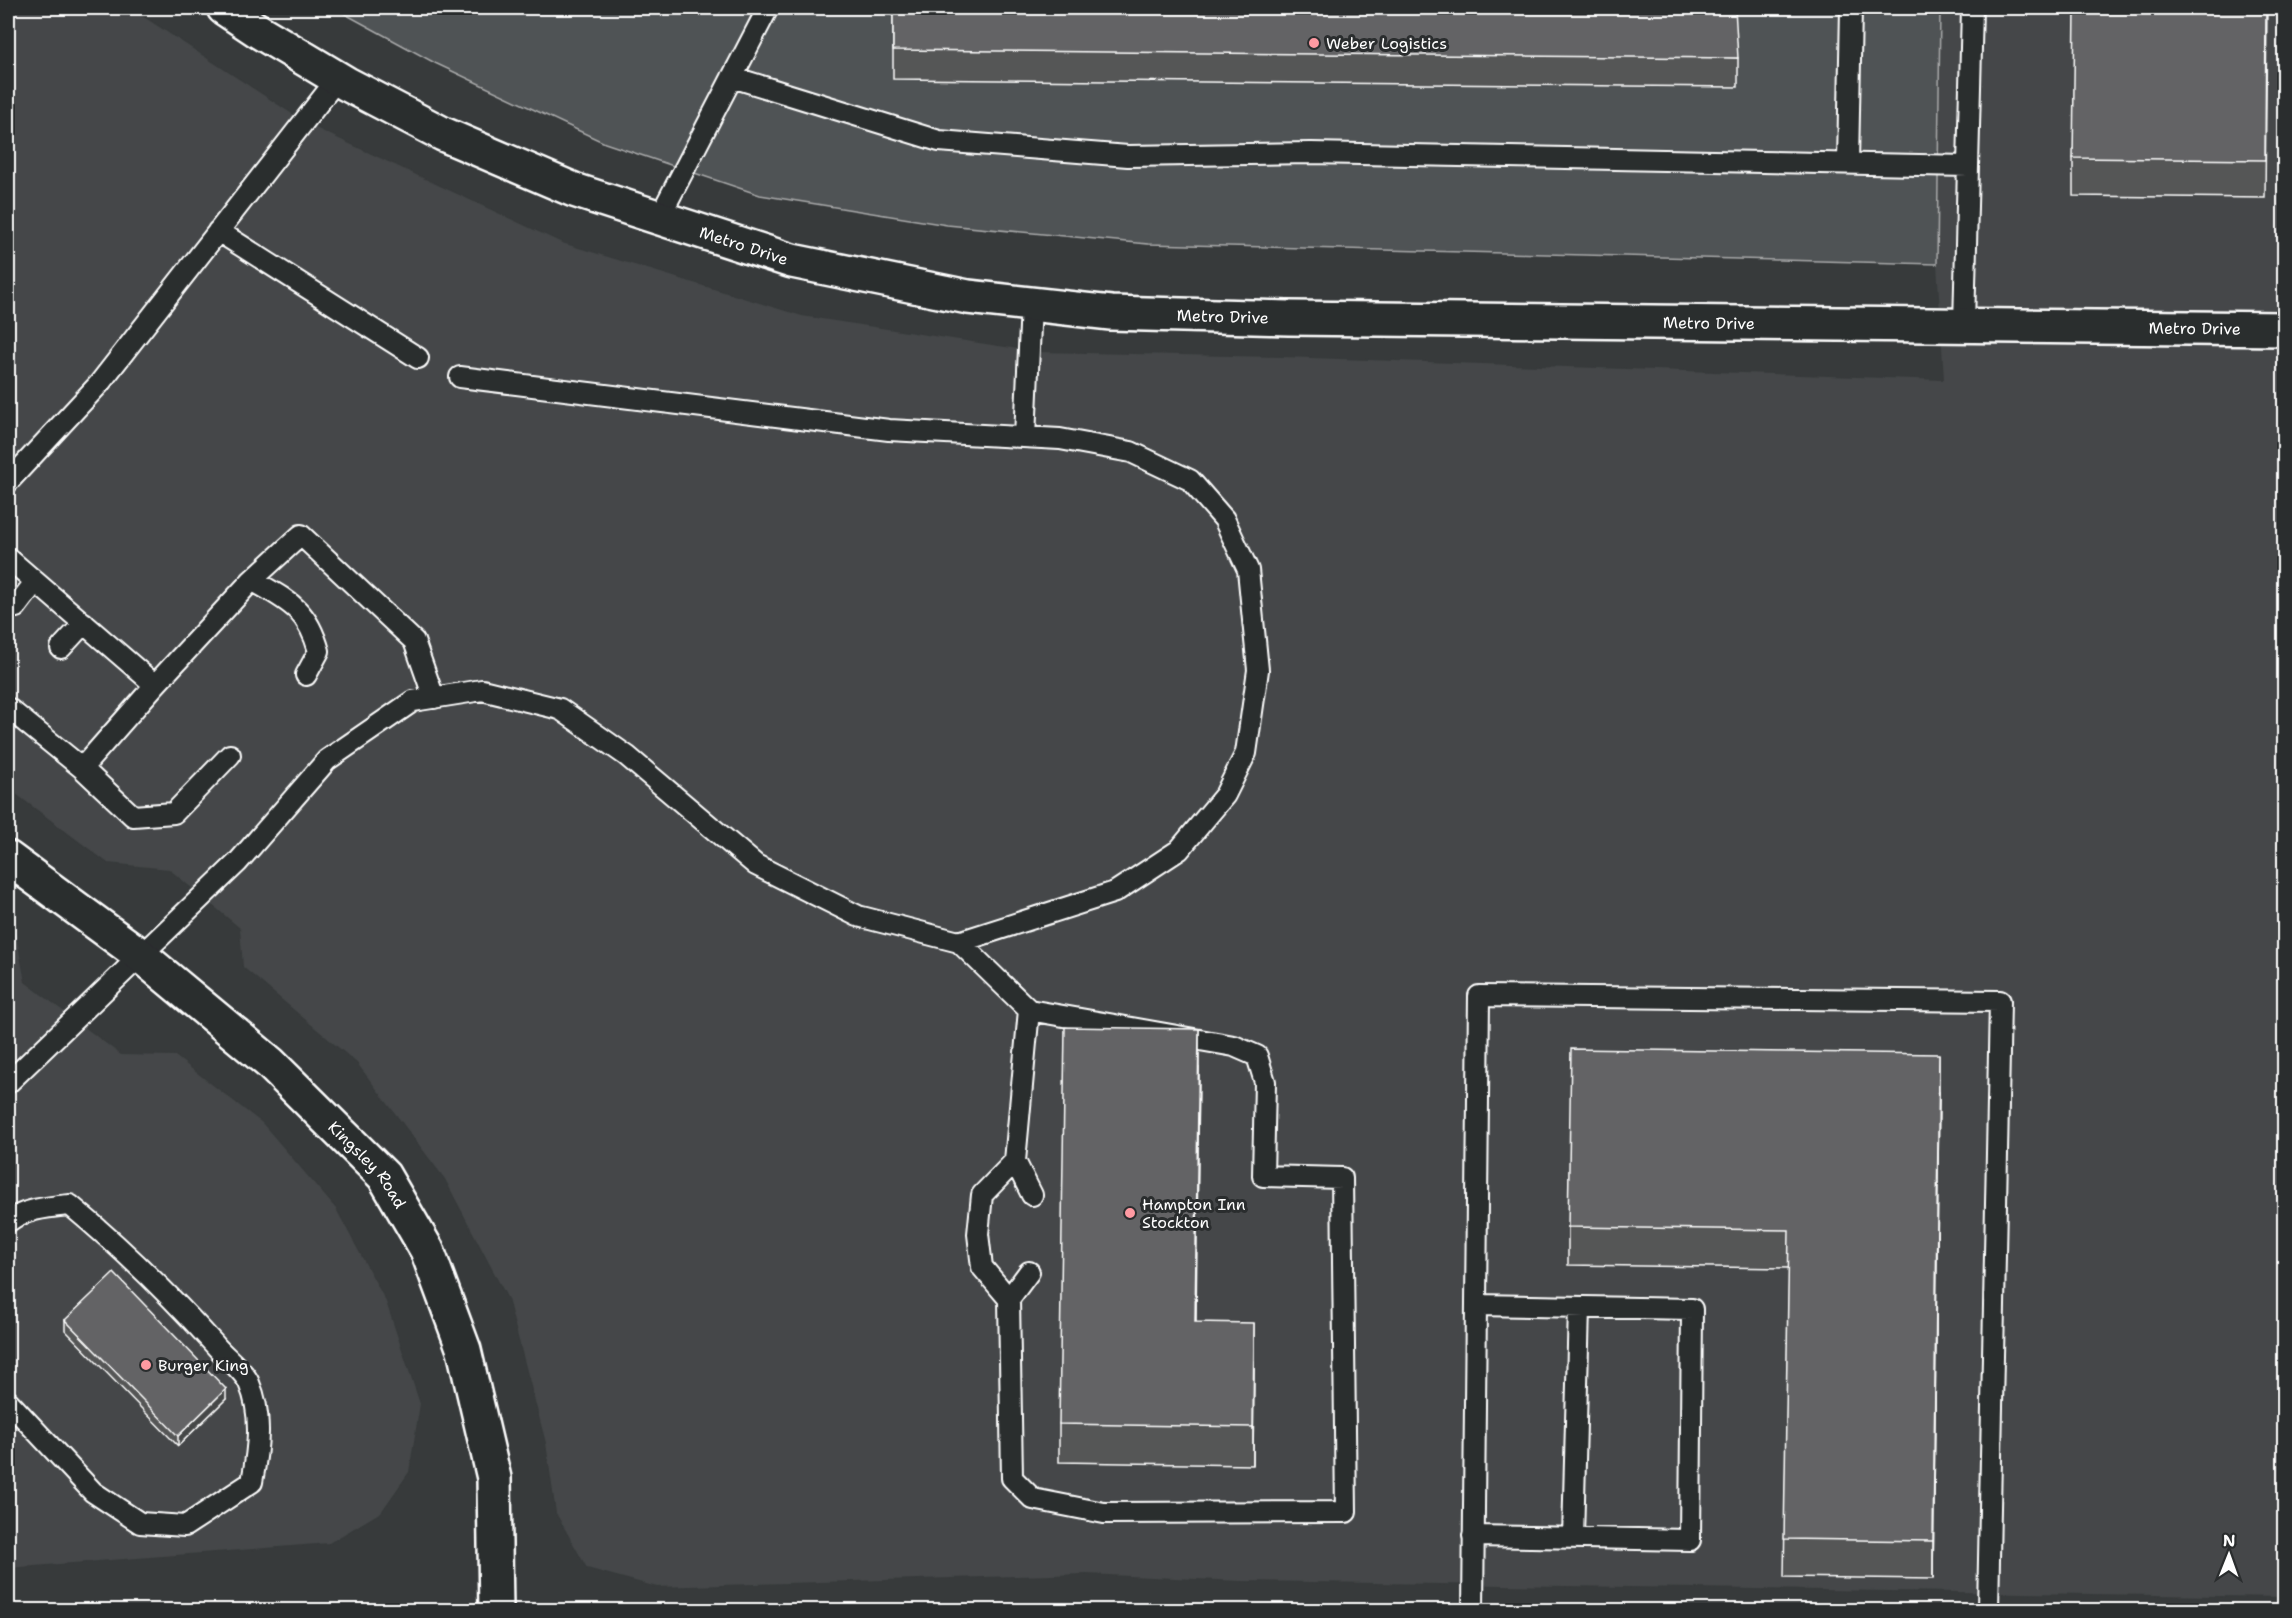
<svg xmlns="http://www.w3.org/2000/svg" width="2292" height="1618" font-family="'Shantell Sans',sans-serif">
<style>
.built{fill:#444748}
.green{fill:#505354;stroke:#a8a9aa;stroke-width:1.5}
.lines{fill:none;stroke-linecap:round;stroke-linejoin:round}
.service-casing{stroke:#fff;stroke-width:24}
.minor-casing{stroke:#fff;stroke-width:38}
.tertiary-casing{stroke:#fff;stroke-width:38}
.service{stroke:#2a2d2e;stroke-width:20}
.minor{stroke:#2a2d2e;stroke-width:33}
.tertiary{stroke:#2a2d2e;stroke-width:33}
.wall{fill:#555657;stroke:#fff;stroke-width:1.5}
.shaded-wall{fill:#454647;stroke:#fff;stroke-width:1.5}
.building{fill:#636465;stroke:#fff;stroke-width:1.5}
.poi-dot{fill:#ff9aa2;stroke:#2a2d2e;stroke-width:2}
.labels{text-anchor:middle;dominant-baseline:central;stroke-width:6;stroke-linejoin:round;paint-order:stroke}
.poi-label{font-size:16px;fill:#fff;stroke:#2a2d2e;text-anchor:start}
.street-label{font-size:16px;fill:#fff;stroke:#2a2d2e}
</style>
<rect width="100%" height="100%" fill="#373a3b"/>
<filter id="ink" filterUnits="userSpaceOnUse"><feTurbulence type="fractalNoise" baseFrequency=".0167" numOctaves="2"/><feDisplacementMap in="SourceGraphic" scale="12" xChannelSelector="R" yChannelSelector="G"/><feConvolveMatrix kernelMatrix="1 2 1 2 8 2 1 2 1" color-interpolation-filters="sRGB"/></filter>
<g filter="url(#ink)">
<path class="built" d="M8,8H130L309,125L562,243L802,316L1038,352L1283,357L1944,380L1937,264L1940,8H2284V1597L1240,1581L1086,1574L657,1587L587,1568L556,1513L546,1443L508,1299L445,1179L357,1063L243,967L240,928L169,869L108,863L8,788Z
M8,928L16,934L25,982L121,1055L175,1056L262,1123L336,1209L386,1302L420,1404L409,1472L381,1512L329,1543L8,1568Z"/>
<path class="green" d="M334,8H1940L1937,264L1148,244L947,225L760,195L605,143L435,63Z"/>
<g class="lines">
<defs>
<path id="service" d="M732,77L939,141L1128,156L1311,153L1968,166
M1848,163L1851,8
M659,218L768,8
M218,231L418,358
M1964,325L1972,8
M460,377L889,430L1060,439L1131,452L1190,480L1224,519L1248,570L1258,670L1246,753L1225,795L1179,850L1115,892L959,942
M1025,437L1031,304
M8,482L99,384L338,78
M8,558L155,685L252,580C288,601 307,608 319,651L306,675
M252,580L301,535L414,641L434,698
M16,607L35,582
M61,648L84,623
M8,708L82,768L133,816L174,813L230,755
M82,768L155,685
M8,1083L238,862L327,760L413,701L482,690L560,709L627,756L756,865L858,916L959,942L1029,1010L1015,1161L982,1195L978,1234L982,1267L1009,1299L1012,1478L1033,1499L1104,1513L1346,1512L1342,1178L1263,1176L1265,1082L1257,1056L1234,1046L1029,1010
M1015,1161L1032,1195
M8,1222C23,1209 50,1207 70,1205C122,1248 170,1295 215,1345C224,1356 244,1371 249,1383C263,1415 258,1450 252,1482L185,1526L140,1523L93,1492L8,1401
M1009,1299L1029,1272
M1473,1536L1690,1540L1692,1309L1476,1305
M1573,1538L1579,1307
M1473,1610L1479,996L2000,1001L1988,1610"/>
<g id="minor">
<path id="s1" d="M224,8L260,32L347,84L443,134L574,190L792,261L968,297L1111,313L1289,318L2284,329"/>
</g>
<g id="tertiary">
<path id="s2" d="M8,858L140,955L270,1063L384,1176L427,1250L464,1350L494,1478L496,1610"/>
</g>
</defs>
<use href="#service" class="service-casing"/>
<use href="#minor" class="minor-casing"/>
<use href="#tertiary" class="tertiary-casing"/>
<use href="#service" class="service"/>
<use href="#minor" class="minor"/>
<use href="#tertiary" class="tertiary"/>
</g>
<path class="wall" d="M893,8L1738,58V87L893,79Z
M2267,8L2265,198L2073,196V158Z
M1199,1067L1196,1322L1254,1361L1253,1465L1059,1462V1424Z
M1939,1092L1933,1579L1784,1577L1789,1268L1568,1265V1227Z
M65,1320L226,1399L178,1446L65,1330Z"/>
<path class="shaded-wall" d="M1199,1029V1067L1195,1360V1322Z
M1939,1054V1092L1933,1579V1541Z
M1254,1323V1361L1253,1465V1427Z
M226,1389V1399L178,1446V1436Z"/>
<path class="building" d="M893,8H1735L1738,58L893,50Z
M2075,8H2266L2265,160L2073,158Z
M1065,1027L1199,1029L1195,1322L1254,1323L1253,1427L1059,1424Z
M1571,1049L1939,1054L1933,1541L1784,1539L1789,1230L1568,1227Z
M114,1273L226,1389L178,1436L65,1320Z"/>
</g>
<g class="poi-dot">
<circle cx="1314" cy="43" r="6"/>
<circle cx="1130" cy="1213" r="6"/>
<circle cx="146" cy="1365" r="6"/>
</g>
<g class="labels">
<g class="poi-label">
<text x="1326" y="43">Weber Logistics</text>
<text x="1142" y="1204">Hampton Inn<tspan x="1142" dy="18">Stockton</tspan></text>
<text x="158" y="1365">Burger King</text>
</g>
<g class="street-label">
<text stroke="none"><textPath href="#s1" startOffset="574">Metro Drive</textPath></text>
<text stroke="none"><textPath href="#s1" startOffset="1060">Metro Drive</textPath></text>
<text stroke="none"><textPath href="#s1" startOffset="1546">Metro Drive</textPath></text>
<text stroke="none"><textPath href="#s1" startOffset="2032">Metro Drive</textPath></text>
<text stroke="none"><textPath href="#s2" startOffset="474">Kingsley Road</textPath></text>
</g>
</g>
<rect width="2292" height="1618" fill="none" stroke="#2a2d2e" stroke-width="30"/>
<rect x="15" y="15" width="2262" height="1588" fill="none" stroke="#fff" stroke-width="2" filter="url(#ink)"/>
<g transform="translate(2229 1555) rotate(1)" stroke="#2a2d2e" stroke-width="4.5" paint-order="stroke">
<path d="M0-4.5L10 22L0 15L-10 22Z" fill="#ffffff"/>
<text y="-9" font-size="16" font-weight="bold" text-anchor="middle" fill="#ffffff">N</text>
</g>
</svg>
